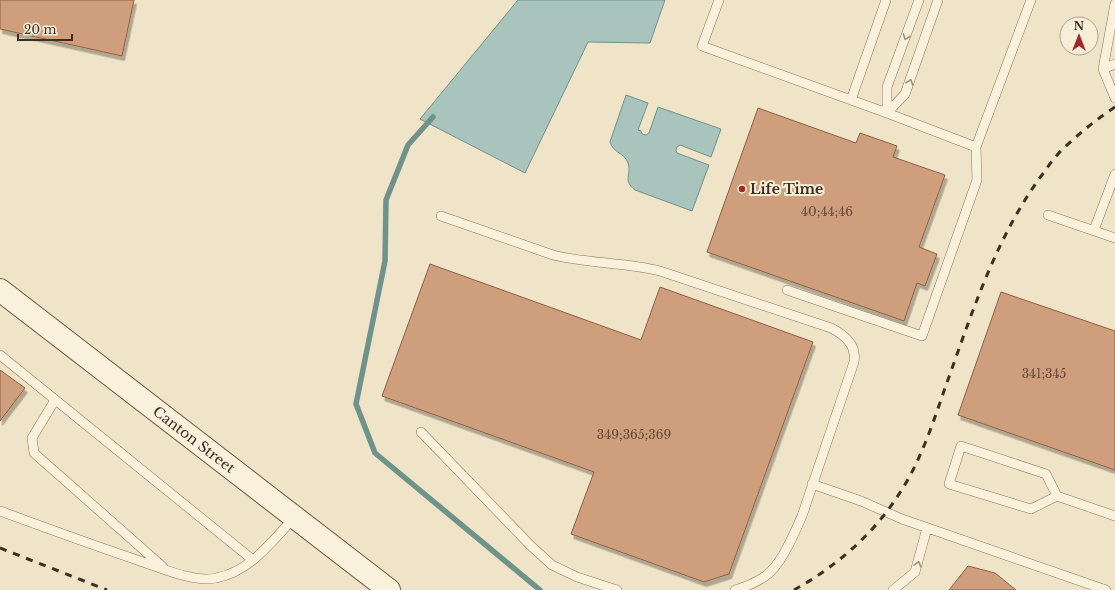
<svg xmlns="http://www.w3.org/2000/svg" width="1115" height="590" font-family="'Libre Baskerville',serif">
<style>
.water{fill:#a9c4bc;stroke:#6f938a}
.lines{fill:none;stroke-linecap:round;stroke-linejoin:round}
.stream{stroke:#6f938a;stroke-width:5.5}
.building{fill:#cf9f7d;stroke:#8d5f41;filter:url(#shadow)}
.lane-casing{stroke:#8d765c;stroke-width:10}
.secondary-casing{stroke:#6f573f;stroke-width:24}
.lane{stroke:#faf1dc;stroke-width:9}
.secondary{stroke:#faf1dc;stroke-width:22}
.rail{stroke:#3d2e20;stroke-width:3;stroke-dasharray:7 7;stroke-linecap:butt}
.oneway{stroke:#9c907e}
.poi-dot{fill:#9e2a2b;stroke:#f7eed8;stroke-width:1.5}
.labels{text-anchor:middle;dominant-baseline:central;stroke-width:4;stroke-linejoin:round;paint-order:stroke}
.number-label{font-size:12px;fill:#624a37}
.poi-label{font-size:14px;font-weight:bold;fill:#3d2e20;stroke:#f7eed8;text-anchor:start}
.street-label{font-size:14px;fill:#3d2e20;stroke:#f7eed8}
</style>
<defs>
<filter id="shadow"><feDropShadow dx="2.5" dy="4.5" stdDeviation="0" flood-color="#0004"/></filter>
</defs>
<rect width="100%" height="100%" fill="#f0e4c8"/>
<path class="water" d="M518,0H665L650,43L588,42L525,173L420,119Z
M626,95L648,103L638,130L641,131L642,134L646,135L649,133L658,107L721,129L711,157L680,145L677,147L676,150L677,153L709,165L692,211L635,190C622,180 632,175 628,163C625,153 613,153 610,142Z"/>
<g class="lines">
<path class="stream" d="M433,117L408,145L386,200L385,261L356,404L375,453L540,590"/>
</g>
<path class="building" d="M0,0H134L122,56L0,29Z
M758,108L856,143L860,133L897,146L893,157L945,175L919,247L937,254L925,286L917,283L904,321L707,252Z
M430,264L641,340L660,287L813,342L729,574L704,582L571,534L594,472L382,396Z
M1001,292L1115,331V470L958,415Z
M0,370L25,388L0,421Z
M968,566L995,573L1016,590H949Z"/>
<g class="lines">
<defs>
<path id="lane" d="M719,0L702,46L887,113L976,147
M1115,4L1103,69L1115,98
M1103,69L1115,64
M851,100L886,0
M887,113L905,94L938,0
M887,113V87L919,0
M1048,215L1115,238
M441,216L553,255C589,264 625,262 660,271L831,328C845,335 857,345 854,362L802,516C794,534 781,566 764,577C755,583 745,587 735,590
M1094,230L1115,174
M787,290L922,336L977,180L976,147L1031,0
M0,355L253,560
M55,400L32,438L34,453L163,567
M421,432L531,546L552,565L577,577L617,590
M812,484L861,501L902,519L1106,590
M1057,496L1031,509L949,484L961,446L1046,474L1057,496L1115,516
M0,511C46,528 93,545 140,561C161,568 195,583 216,578C250,572 272,541 294,518
M893,590L915,572L927,528"/>
<g id="secondary">
<path id="s1" d="M0,290L389,590"/>
</g>
</defs>
<use href="#lane" class="lane-casing"/>
<use href="#secondary" class="secondary-casing"/>
<use href="#lane" class="lane"/>
<use href="#secondary" class="secondary"/>
<path class="rail" d="M0,548L107,590
M794,590C837,566 875,533 901,491C921,460 933,423 945,388C971,316 994,242 1039,179C1047,168 1055,156 1065,147C1081,132 1097,119 1115,107"/>
</g>
<defs><path id="oneway-chevron" d="M-2-3.5L2.5 0L-2 3.5" fill="none" stroke-width="1.6" stroke-linecap="round" stroke-linejoin="round"/></defs>
<g class="oneway">
<use href="#oneway-chevron" transform="translate(906 37) rotate(110)"/>
<use href="#oneway-chevron" transform="translate(910 82) rotate(-71)"/>
<use href="#oneway-chevron" transform="translate(918 564) rotate(-75)"/>
</g>
<circle class="poi-dot" cx="742" cy="189" r="4"/>
<g class="labels">
<g class="number-label">
<text x="827" y="211">40;44;46</text>
<text x="1044" y="373">341;345</text>
<text x="634" y="434">349;365;369</text>
</g>
<g class="poi-label">
<text x="750" y="189">Life Time</text>
</g>
<g class="street-label">
<text stroke="none"><textPath href="#s1" startOffset="245">Canton Street</textPath></text>
</g>
</g>
<g transform="translate(1079 36)"><circle r="19" fill="#f7eed8" stroke="#ada18e"/>
<path d="M0-3L7 15L0 10L-7 15Z" fill="#9e2a2b"/>
<text y="-6" font-size="11" font-weight="bold" text-anchor="middle" fill="#3d2e20">N</text>
</g>
<path d="M18 34v6h54v-6" fill="none" stroke="#3d2e20" stroke-width="2"/>
<text x="24" y="34" font-size="12" fill="#3d2e20" stroke="#f7eed8" stroke-width="3" paint-order="stroke">20 m</text>
</svg>
